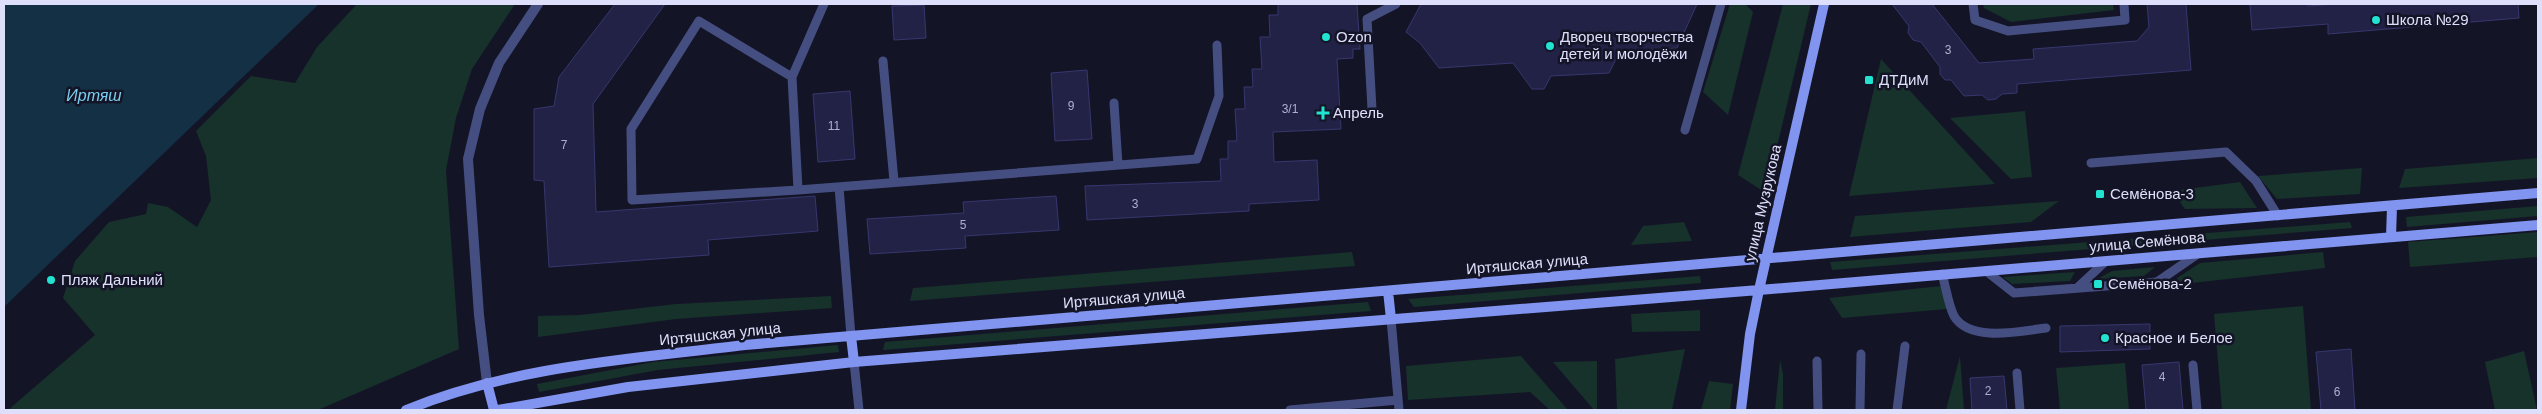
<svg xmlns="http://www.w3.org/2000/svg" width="2542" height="414" font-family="Helvetica,sans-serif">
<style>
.green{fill:#17312b}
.water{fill:#143045}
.building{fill:#222246;stroke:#37376f}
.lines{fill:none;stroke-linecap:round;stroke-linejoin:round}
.lane{stroke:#454e80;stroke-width:9}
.street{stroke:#454e80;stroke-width:10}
.secondary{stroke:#8194ef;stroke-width:10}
.poi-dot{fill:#22e2d1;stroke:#141427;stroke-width:2}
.labels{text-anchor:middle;stroke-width:5;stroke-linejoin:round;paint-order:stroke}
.number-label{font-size:12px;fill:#afb0ce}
.poi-label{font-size:15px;fill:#dee0fb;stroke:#141427;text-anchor:start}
.street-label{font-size:15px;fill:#dee0fb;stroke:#141427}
.water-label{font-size:16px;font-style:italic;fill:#79ceee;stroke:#141427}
</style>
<rect width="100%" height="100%" fill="#141427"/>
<path class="green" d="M357,4H515L472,69L456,118L446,170L459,349L318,410H8L95,335L63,298L75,261L109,222L146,214L148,203L168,207L197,227L211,200L206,156L196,131L251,76L295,83L317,47Z
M1730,4H1745L1753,12L1728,115L1703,92Z
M1783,4H1811L1766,193L1738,175Z
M1983,4H2113L2114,10L2011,22L1984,8Z
M1881,59L1995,184L1849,196Z
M2025,111L2032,177L2011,179L1950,118Z
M2538,158V178L2399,188L2405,169Z
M2362,168L2360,194L2277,199L2258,176Z
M2240,182L2257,208L2185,209L2172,191Z
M2059,201L2031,222L1850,237L1855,216Z
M2538,206V216L2407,227L2406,217Z
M1684,222L1692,241L1631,245L1643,226Z
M2350,222L2352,228L1832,270L1830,262Z
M2538,232V257L2410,267L2408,242Z
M1352,252L1355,266L910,301L913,288Z
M2323,252L2325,268L2165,286L2200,263Z
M2155,267L2144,276L2097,279L2112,271Z
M2075,272L2070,281L2012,284L2003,277Z
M1700,276L1701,283L1414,307L1408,299Z
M1941,286L1947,309L1842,318L1829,298Z
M831,296L832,308L676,319L538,337V316L580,315L676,304Z
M1368,302L1371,311L883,350L885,342Z
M2303,306L2311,410H2222L2214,314Z
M1700,310V331L1632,332L1631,314Z
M838,345L839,352L658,370L539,392L537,384L653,362Z
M1685,349L1672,410H1617L1615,359Z
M2524,351L2537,410H2495L2485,362Z
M1521,356L1568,410H1550L1530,392L1408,400L1406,366Z
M1960,356L1964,410H1946Z
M1780,360L1783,374V410H1775Z
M1597,361V410H1594L1553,362Z
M2125,363L2129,410H2060L2056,368Z
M1709,381L1733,384L1730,410H1701Z"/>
<path class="water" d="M4,4H319L4,307Z"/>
<path class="building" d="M615,4H665L593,104L596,212L815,196L818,231L708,240L709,255L549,267L544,181L534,180V109L554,106L559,77Z
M1278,4H1357L1360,49H1353V58L1337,59L1341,129L1273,132L1274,162L1317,160L1319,200L1249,204V211L1087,220L1085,186L1221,181L1220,159H1228V141H1237L1235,109H1245L1244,87H1253L1252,69H1262L1260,37H1270L1269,15H1278Z
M1421,4H1697L1677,48L1619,53L1609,73L1551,76L1544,89H1532L1513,63L1439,68L1420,43L1406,32Z
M1892,4H1932L1979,63L2034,59L2033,49L2137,41L2149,27L2147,4H2186L2191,70L2017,84V93L2002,94L1996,99L1988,100L1982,95L1964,96L1951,80H1945L1940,74V67L1921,42L1913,40L1908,33L1909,26Z
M2250,4H2308V6L2337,4H2518L2519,18L2328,34V24L2252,30Z
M924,5L926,38L894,40L892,6Z
M1087,70L1092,139L1055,141L1051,73Z
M850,91L855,159L818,162L813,94Z
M1056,196L1059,230L965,236L966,248L870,254L867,219L964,213L963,202Z
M2150,324V349L2060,352V326Z
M2351,349L2355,410H2321L2316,352Z
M2179,362L2183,410H2146L2142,365Z
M2004,376L2007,410H1972L1970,378Z"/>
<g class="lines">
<path class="lane" d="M1973,4L1975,20L2008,31L2125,20L2124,4
M883,61L894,181
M792,77L824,4
M1114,103L1118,165
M1372,109L1367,19L1396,4
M1685,130L1721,4
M2091,163L2226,152L2256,181L2278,216
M839,187L851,336
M798,190L792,77L699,21L631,129L632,200L798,190L1197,159L1219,96L1217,45
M1986,271L2014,293L2157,282L2199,253
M1942,274C1946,287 1948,304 1954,316C1970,343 2021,331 2046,328
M2077,288L2106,261
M1391,319L1399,410
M1817,361L1818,410
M854,362L859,410
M2193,365L2197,410
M2017,373L2020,410
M1290,410L1398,400
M1860,410L1861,354
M1897,410L1905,346"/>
<path class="street" d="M487,383L479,315L468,159L480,109L499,63L538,4"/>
<path class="secondary" d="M2391,237L2392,207
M1388,291L1391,319
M851,336L854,362
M487,383L494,410
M406,410C513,366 631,359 745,345L2538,193
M498,410L628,387L854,362L1759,290L2538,225
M1741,410L1750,334L1759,290L1824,4"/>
</g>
<g class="poi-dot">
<circle cx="2376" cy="20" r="5"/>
<circle cx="1326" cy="37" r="5"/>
<circle cx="1550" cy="46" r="5"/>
<rect x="1864" y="75" width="10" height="10" rx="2.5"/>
<path d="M1320.5 105.5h5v5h5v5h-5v5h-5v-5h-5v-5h5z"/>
<rect x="2095" y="189" width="10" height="10" rx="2.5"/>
<circle cx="51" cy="280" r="5"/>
<rect x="2093" y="279" width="10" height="10" rx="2.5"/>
<circle cx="2105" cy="338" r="5"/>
</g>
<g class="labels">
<g class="number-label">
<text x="1948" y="54">3</text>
<text x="1071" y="110">9</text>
<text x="1290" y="113">3/1</text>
<text x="834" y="130">11</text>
<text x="564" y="149">7</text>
<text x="1135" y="208">3</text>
<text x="963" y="229">5</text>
<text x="2162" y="381">4</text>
<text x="1988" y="395">2</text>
<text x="2337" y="396">6</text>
</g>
<g class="poi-label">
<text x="2386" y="25">Школа №29</text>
<text x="1336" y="42">Ozon</text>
<text x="1560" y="42">Дворец творчества<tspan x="1560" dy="17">детей и молодёжи</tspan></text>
<text x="1879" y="85">ДТДиМ</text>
<text x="1333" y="118">Апрель</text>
<text x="2110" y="199">Семёнова-3</text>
<text x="61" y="285">Пляж Дальний</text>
<text x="2108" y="289">Семёнова-2</text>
<text x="2115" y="343">Красное и Белое</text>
</g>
<g class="street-label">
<text transform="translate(1763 203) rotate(-77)" y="5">улица Музрукова</text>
<text transform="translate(2147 242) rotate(-5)" y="5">улица Семёнова</text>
<text transform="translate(1527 264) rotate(-5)" y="5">Иртяшская улица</text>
<text transform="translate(1124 298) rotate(-5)" y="5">Иртяшская улица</text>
<text transform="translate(720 334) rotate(-6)" y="5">Иртяшская улица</text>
</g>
<g class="water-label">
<text x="94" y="101">Иртяш</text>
</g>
</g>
<rect width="2542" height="414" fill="none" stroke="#dee0fb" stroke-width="10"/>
</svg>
